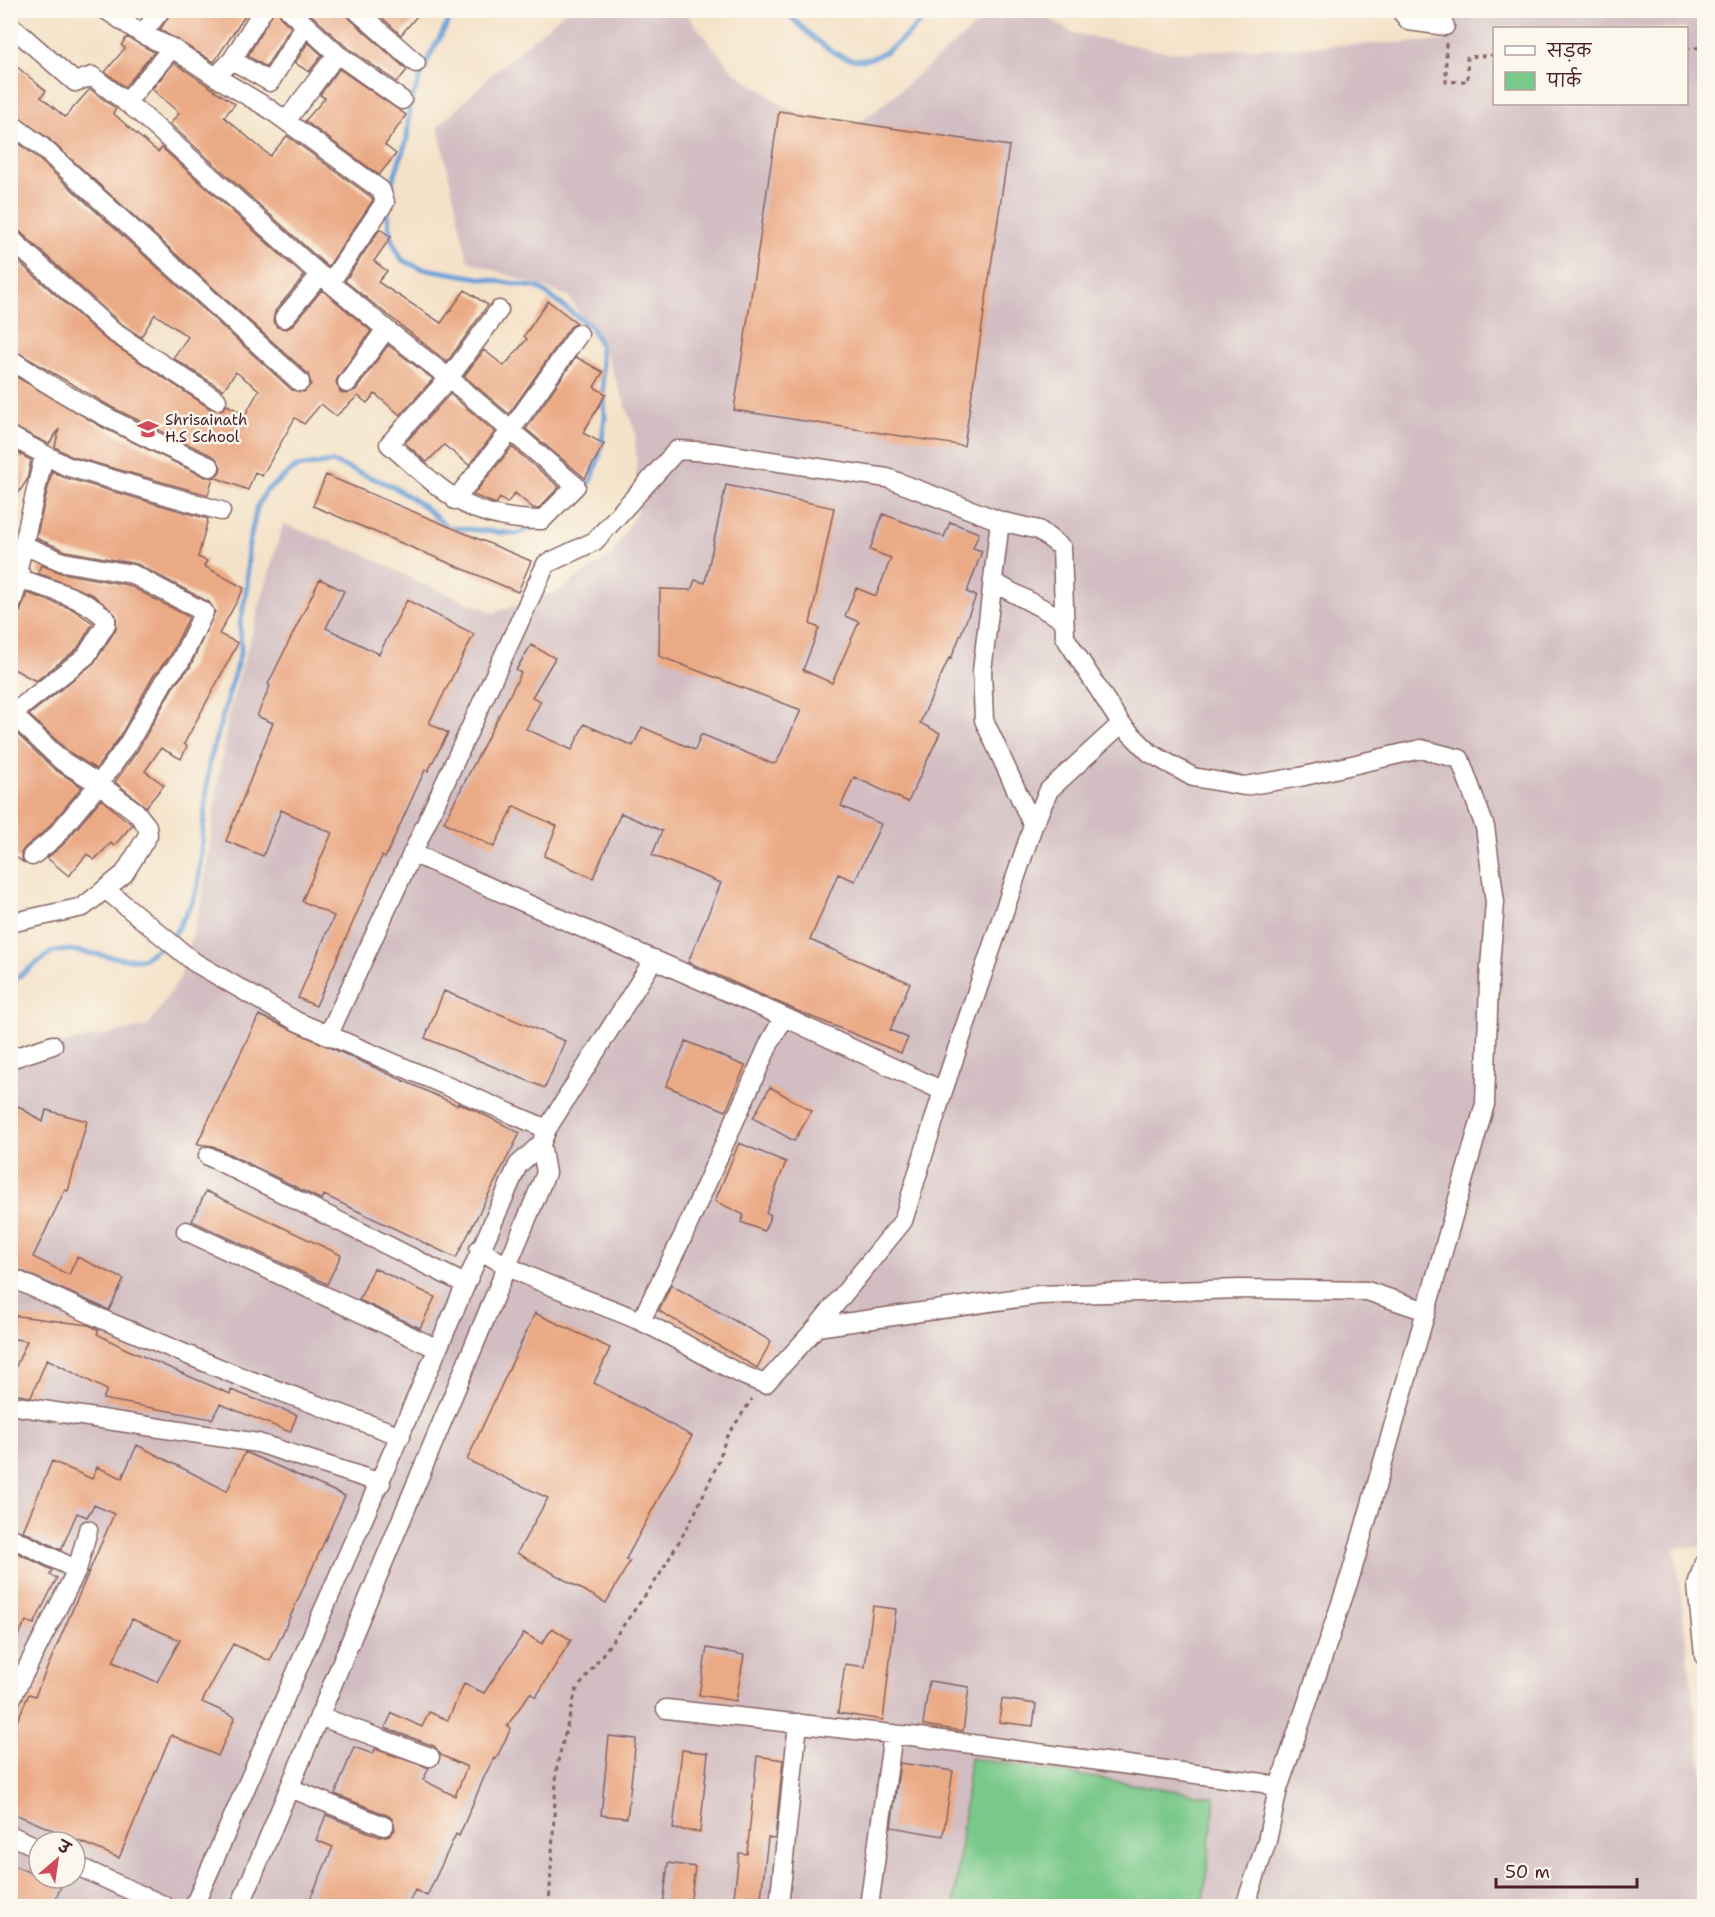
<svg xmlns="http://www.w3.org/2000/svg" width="1715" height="1917" font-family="'Shantell Sans','Playpen Sans Deva',sans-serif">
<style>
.industrial{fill:#d2bec2;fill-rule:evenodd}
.green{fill:#79c98a;stroke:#62745a;stroke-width:1.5}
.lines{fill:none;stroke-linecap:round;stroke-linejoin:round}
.stream{stroke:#6ca0d8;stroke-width:5}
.building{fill:#ebaa86;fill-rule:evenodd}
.minor-casing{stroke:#866362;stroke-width:21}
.path{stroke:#866362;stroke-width:3;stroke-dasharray:4.5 4.5;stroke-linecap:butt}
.minor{stroke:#fff;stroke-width:18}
.labels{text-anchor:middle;stroke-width:5;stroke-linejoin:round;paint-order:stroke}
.poi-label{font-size:15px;fill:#4a1f2b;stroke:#fbf7ec;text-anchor:start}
</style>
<rect width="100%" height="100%" fill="#fbf7ec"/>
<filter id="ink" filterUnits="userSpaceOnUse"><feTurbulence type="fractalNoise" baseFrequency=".0167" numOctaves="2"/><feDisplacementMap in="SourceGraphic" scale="12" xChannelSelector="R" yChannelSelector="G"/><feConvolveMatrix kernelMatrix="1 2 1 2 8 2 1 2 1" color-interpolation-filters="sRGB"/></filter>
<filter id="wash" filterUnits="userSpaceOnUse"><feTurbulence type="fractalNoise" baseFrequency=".008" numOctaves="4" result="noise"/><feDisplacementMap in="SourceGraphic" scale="24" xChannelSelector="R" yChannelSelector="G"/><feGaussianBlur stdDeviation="1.35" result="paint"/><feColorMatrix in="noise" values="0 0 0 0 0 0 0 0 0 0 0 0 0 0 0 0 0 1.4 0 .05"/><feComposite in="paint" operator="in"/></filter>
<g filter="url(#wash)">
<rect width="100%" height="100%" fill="#f4e2c8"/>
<path class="industrial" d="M566,11H684L733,71L789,109L850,129L878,109L993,11H1036L1073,33L1168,52L1444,41L1460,11H1704V1545L1675,1548L1704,1786V1906H11V1054L148,1026L180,978L201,905L228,716L283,524L364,554L416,581L494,613L557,592L612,555L638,509L635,431L606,354L568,296L468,261L438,127L488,78ZM1494,28H1686V104H1494ZM39,1842H75V1878H39Z"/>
<path class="green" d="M970,1758L1215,1797L1203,1906H954Z"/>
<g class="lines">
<path class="stream" d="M784,10C848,74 868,79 932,10
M388,194L407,139L410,103L430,55L455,10
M387,208L391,238L402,260L420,268L539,288L591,327L600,344L602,365L605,417L600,455L591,481L566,510L559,514
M172,938L193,901L198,885L209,764L241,650L240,625L247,587L248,549L257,507L266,491L296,467L333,462L392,486L422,505L447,527L516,534L538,526
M10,983L52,952L70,950L125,959H143L164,944"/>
</g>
<g id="blocks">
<path class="building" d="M172,10H249L214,62L160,30Z
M274,10H278L281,18L291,27L266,67L248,56Z
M306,10H345L349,18L407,70L397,82L344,45Z
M374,10H422L401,35Z
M127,37L154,52L125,87L105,72L125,48L121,45Z
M308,42L322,55L309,72L295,63Z
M10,61L46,91L41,97L65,117L90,89L116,109L113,113L134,132L158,152L162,148L304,276L275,311L273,321L277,327L287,329L292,326L322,290L371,331L338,377L336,382L340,392L346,394L356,390L388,345L433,379L400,415L375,394L367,403L358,396L336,416L321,404L304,424L295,418L262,476L255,472L248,490L214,477L220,472L221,467L215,457L113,408L10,348V254L105,339L211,409L222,410L227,405L245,415L259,390L236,372L223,390L173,358L188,337L155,314L141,337L119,322L18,230L10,227V145L14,140L34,155L292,390L304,392L311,384L308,374L48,138L10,112Z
M174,63L235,104L224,117L270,156L287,136L371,197L373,200L328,267L170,124L179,113L152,89Z
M339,69L406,115L385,145L396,154L379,175L305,121L325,98L320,95Z
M779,111L1009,146L964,446L734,410Z
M380,229L391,237L374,261L387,271L378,282L441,323L465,290L488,305L447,362L345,281Z
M548,301L577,323L570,327L509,414L464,376L484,350L504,366L527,339L524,336Z
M576,357L603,372L594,387L606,394L583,433L604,444L585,478L526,429Z
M10,373L102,427L205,477H213L208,495L70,456L55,447L59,429L49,444L10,425Z
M450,394L495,432L469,465L444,445L427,462L405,443Z
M512,447L559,487L538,509L533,508L515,493L507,503L500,498L496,504L473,495Z
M10,449L31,460L27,480L10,506Z
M52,471L63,477L208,519L198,557L207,561L204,566L244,588L219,634L238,643L184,744L187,746L181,759L161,748L145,771L164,785L146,807L115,782L138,750L173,687L190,667L215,611L209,602L137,564L66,551L36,538Z
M326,475L531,561L518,592L313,506Z
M726,485L834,508L810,624L819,628L803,670L832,683L859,622L845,616L856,588L876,596L891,558L870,550L883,514L944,537L950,522L979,533L973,548L982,551L967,592L976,596L951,659L949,658L920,723L940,733L908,802L854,777L841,806L881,824L855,881L838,874L810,940L910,983L890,1030L908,1038L901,1053L800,1012L688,962L721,883L652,855L662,831L621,813L593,878L544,856L557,826L514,806L494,847L444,822L521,673L516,670L531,645L555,658L532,697L541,701L526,729L572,750L584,724L633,746L642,727L695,750L701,734L773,764L777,762L801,710L659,656L660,589L691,590L695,580L705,583Z
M41,565L61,573L128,585L189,617L170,656L154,675L119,738L96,769L69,752L29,715L95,662L116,629V615L93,595L38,573Z
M320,579L344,591L326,628L379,654L407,600L474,634L429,723L448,733L428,771L425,770L385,858L382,856L316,1006L298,998L334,916L302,901L332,833L281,810L263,856L226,841L273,723L257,716L270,686L268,684Z
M27,593L72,609L93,623L78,648L36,681L10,667V619L20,612Z
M16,733L54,769L82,787L46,830L24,848L21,853L23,862L10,853V740Z
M101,799L132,825L114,846L111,843L94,860L87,854L69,876L47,858L63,845Z
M444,991L565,1041L545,1088L425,1038Z
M259,1015L457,1105L458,1103L474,1110L520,1133L456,1258L324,1195L322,1200L213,1146L197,1144Z
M686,1041L745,1066L726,1111L666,1086Z
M770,1087L812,1111L794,1141L753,1118Z
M10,1101L43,1122L46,1110L87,1121L68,1191L65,1190L33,1257L69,1275L77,1257L124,1279L109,1310L10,1266Z
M739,1143L786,1162L766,1213L771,1215L764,1231L741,1222L744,1215L715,1201Z
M206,1191L341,1255L327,1284L192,1221Z
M374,1268L435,1297L420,1328L359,1300Z
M671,1285L771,1341L757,1368L659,1311Z
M535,1313L610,1348L594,1383L692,1436L626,1559L630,1561L606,1603L517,1553L548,1498L467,1460Z
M10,1315L89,1325L99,1330L97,1334L126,1349L230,1394L231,1390L297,1415L290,1432L220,1404L212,1419L103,1399L107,1390L47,1359L31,1397L23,1396L10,1390V1380L27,1341L10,1338Z
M137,1445L227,1491L245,1452L345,1496L270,1661L233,1644L202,1702L235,1717L218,1756L171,1735L119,1858L10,1812V1737L29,1694L35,1696L114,1514L94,1505L87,1517L77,1513L61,1550L23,1531L45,1478L52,1461L92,1479L97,1467L122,1478ZM132,1619L180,1640L157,1682L113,1662Z
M14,1551L52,1570L50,1575L57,1578L34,1624L26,1621L10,1652V1559Z
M873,1606L896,1609L883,1720L838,1713L845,1664L865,1667Z
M552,1628L571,1640L536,1697L530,1693L507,1726L511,1728L496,1759L494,1758L485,1775L459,1836L456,1834L427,1896L415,1890L407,1906H307L333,1847L316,1840L326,1815L380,1837L390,1835L395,1830L393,1820L389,1816L335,1794L354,1747L373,1754L375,1749L429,1768L423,1780L455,1796L467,1767L441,1755L434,1746L385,1728L392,1713L422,1727L429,1712L448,1720L464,1684L484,1693L524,1633L542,1644Z
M707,1648L744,1655L736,1701L699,1695Z
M929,1681L969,1687L963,1731L923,1725Z
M1002,1699L1036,1704L1033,1726L999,1722Z
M609,1736L636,1739L627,1818L601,1815Z
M682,1750L708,1753L700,1832L673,1829Z
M757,1756L783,1760L775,1839L768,1838L760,1906H733L739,1853L747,1854Z
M900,1763L953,1771L943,1836L891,1827Z
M668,1863L695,1867L690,1906H663Z
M10,1864L61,1886L53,1906H10Z"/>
</g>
</g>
<g filter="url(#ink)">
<use href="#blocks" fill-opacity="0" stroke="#866362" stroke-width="1.5"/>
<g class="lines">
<defs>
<path id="minor" d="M106,10L142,34L172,48L126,103
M289,10L337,54L402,100
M356,10L416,63
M1400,10L1409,21L1445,26
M10,25L75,82L92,76L140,113L320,275L284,318
M142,34L161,10
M172,48L216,77L232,60L263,10
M232,60L270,82L304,27
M216,77L268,108L381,190L385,202L330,283
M286,121L337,54
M10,123L41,146L300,382
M10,238L112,331L217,400
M322,276L386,329L347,383
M386,329L449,378L576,486L542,520C465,520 444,491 389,444L449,378L499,310
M10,359C73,403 140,435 210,467
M10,436L66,466L221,511
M455,500L511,430L579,334
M1000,521L982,671L984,720L1033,826
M10,569L17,573L44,455
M993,582L1064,620
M10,608L21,575L17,573
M10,712L62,761L99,784L128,744L164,681L180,662L204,612L132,574L63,562L23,545
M12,714L86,656L106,624V619C85,597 48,589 20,579
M1121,724L1150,753L1193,777L1244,786L1300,777L1421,749L1460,759L1485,827L1495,902L1489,980L1485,1104L1352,1571L1278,1789L1267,1841L1245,1906
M412,853L784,1017L943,1091
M105,889L194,962L298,1022L547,1129
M10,923L83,907L124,874L148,835L147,826L136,812L99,784L54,838L32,856
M328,1036L546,564L595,541L677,450L711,452L887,478L1000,521L1039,530L1062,548L1065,637L1121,724L1049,790L1033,826L943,1091L903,1221L817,1327L765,1384C720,1368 682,1339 638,1320C585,1297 528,1282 479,1249
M10,1059L53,1045
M208,1156L465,1284
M186,1231L438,1349
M10,1277L104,1320L236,1375L401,1436
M641,1321L683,1236L770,1042L784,1017
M817,1327L1039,1295L1240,1289L1367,1291L1426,1311
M10,1405L258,1443L381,1483
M10,1537L77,1570
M1704,1562L1697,1585L1704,1656
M10,1701L77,1570L88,1530
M666,1709L919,1737L1263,1783L1278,1789
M319,1716L430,1757
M290,1788L384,1826
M10,1835L39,1848
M75,1865L165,1906
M194,1906L518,1165L541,1144L547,1129L654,959
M240,1906L546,1173L541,1144
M779,1906L798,1723
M869,1906L893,1734"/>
</defs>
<use href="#minor" class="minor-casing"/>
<path class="path" d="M1446,43V82L1468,81L1467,57L1494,55
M1686,49L1704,47
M549,1906L557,1765L576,1691L659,1576L692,1519L717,1465L726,1438L752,1399"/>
<use href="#minor" class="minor"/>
</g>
</g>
<defs>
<symbol id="school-bare" viewBox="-9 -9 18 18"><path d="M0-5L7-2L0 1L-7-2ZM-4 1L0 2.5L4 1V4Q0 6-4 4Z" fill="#d1495b" stroke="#fbf7ec" stroke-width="2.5" paint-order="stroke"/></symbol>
</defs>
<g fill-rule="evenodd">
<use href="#school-bare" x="133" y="414" width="30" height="30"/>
</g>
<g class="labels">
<g class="poi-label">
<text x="165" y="425">Shrisainath<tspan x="165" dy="17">H.S School</tspan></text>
</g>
</g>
<rect width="1715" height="1917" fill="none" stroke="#fbf7ec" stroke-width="36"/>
<rect x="1493" y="27" width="195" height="78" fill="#fbf7ec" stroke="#b4a19f" stroke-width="1.5"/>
<rect x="1505" y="46" width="30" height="9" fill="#ffffff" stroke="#b4a19f" stroke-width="1.5"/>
<text x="1547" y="57" font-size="18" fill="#4a1f2b">सड़क</text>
<rect x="1505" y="72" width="30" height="18" fill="#79c98a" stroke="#b4a19f" stroke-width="1.5"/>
<text x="1547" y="87" font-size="18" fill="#4a1f2b">पार्क</text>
<g transform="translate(57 1860) rotate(29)"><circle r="28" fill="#fbf7ec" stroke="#b4a19f" stroke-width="1.5"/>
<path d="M0-4.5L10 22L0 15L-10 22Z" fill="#d1495b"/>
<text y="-9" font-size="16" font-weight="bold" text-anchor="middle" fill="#4a1f2b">उ</text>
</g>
<path d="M1496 1878v9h141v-9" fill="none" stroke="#4a1f2b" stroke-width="3"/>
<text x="1505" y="1878" font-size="18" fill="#4a1f2b" stroke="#fbf7ec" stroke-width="4.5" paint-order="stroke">50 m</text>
</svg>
